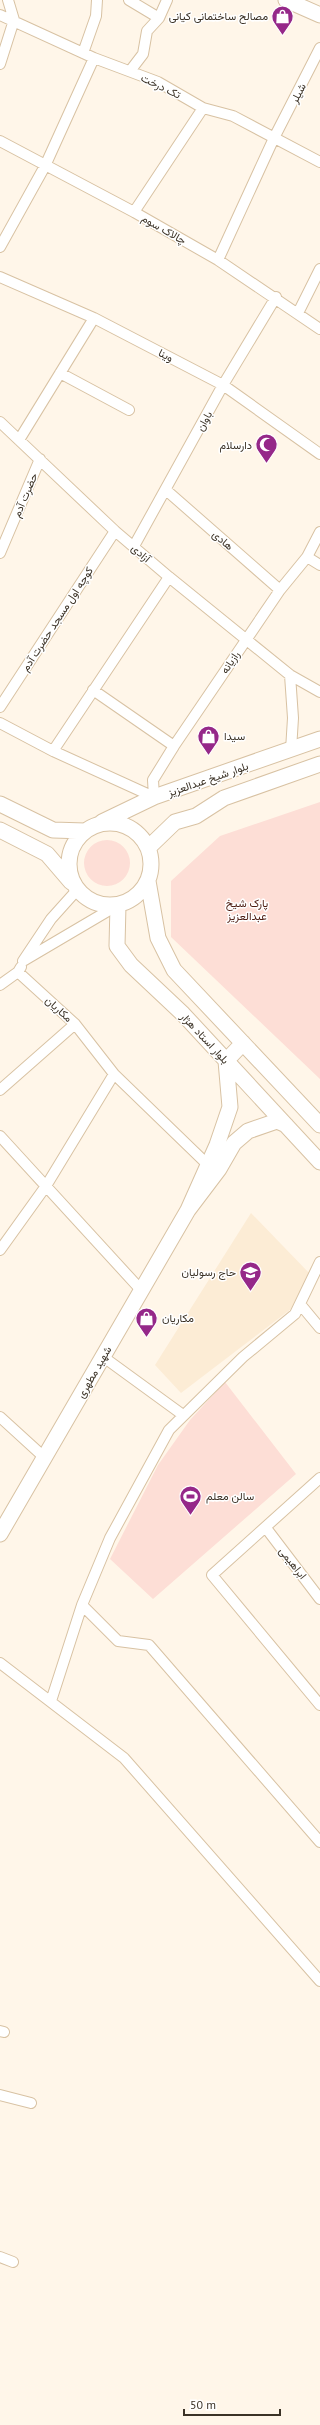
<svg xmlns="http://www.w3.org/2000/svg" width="320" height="2425" font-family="'PT Sans',Vazirmatn,sans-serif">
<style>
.built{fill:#fcecd5}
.green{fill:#fdded6}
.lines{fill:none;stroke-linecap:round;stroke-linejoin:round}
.street-casing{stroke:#d8c2a3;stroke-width:12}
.secondary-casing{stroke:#d8c2a3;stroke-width:17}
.street{stroke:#fff;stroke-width:10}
.secondary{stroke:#fff;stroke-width:15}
.labels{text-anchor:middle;stroke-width:3;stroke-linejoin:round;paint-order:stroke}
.poi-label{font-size:11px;fill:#3b3226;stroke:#fff;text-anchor:end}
.street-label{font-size:11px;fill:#3b3226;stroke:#fff}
.park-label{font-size:11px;fill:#4b1b10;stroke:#fff}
</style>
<rect width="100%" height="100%" fill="#fff6e9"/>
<path class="built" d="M251,1213L311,1275L291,1309L181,1393L155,1365Z"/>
<path class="green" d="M320,802V1079L171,937V881L220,836Z
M84 863a23 23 0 1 1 46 0a23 23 0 1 1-46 0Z
M225,1382L296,1474L153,1599L110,1559L158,1465L190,1420Z"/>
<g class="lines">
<defs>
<path id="street" d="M129,0L159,18
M0,15L94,58L158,82L203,108L233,116L320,162
M83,53L96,16L97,0
M0,64L14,20L8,0
M130,71L143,54L147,31L159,18L167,0
M0,141L134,212L218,260L320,329
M134,212L203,108
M0,247L45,166L94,58
M218,260L274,138L320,48
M0,277L94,318L223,385L320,454
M298,313L320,269
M60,373L129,410
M0,422L115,531L169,577L290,675L320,692
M19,440L94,318
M166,490L280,590
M134,546L223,385L276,297
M0,553L40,459
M307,557L320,565
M290,675L293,718L291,750
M93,690L174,746
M0,707L115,531
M0,723L53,751L154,797L153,780L174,746L280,590L307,557L320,532
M53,751L169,577
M77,890L51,919L23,961L118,905
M0,985L18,972L21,967
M114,1074L208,1165
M0,1090L75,1024
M0,1136L141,1290
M0,1250L46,1186L114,1074L75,1024L18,972
M300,1304L320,1328
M102,1356L183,1415
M0,1417L45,1458
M320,1478L212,1575L320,1705
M266,1528L320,1599
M82,1605L118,1641L149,1645L320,1842
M0,1663L124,1758L320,1981
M51,1701L82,1605L110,1538L169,1430L243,1357L295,1314L320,1262
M0,2031L4,2032
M0,2095L31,2103
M0,2257L13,2262"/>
<path id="secondary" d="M286,0L320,15
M0,804L53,830L85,831
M102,822L154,797L320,739
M69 864a41 41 0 1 1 82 0a41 41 0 1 1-82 0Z
M0,830L47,854L71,882
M148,848L175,822L196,816L224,798L320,764
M148,881L158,938L174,970L320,1125
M118,905L117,946L131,965L183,1014L320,1162
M243,1043L226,1061L230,1107L217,1145L188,1210L219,1169L234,1143L248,1131L277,1121L286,1125
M0,1534L188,1210"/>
</defs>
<use href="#street" class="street-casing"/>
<use href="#secondary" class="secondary-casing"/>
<use href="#street" class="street"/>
<use href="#secondary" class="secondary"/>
</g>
<defs>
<symbol id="shop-pin" viewBox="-11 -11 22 30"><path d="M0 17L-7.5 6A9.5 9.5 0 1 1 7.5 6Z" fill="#952889" stroke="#fff"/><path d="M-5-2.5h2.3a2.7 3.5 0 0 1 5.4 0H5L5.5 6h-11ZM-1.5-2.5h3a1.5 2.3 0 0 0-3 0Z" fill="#fff"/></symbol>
<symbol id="mosque-pin" viewBox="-11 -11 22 30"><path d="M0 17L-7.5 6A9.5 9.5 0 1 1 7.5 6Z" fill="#952889" stroke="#fff"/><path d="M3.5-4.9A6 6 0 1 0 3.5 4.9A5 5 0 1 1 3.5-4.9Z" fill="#fff"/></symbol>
<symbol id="school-pin" viewBox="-11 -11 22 30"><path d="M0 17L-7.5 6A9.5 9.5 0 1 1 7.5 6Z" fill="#952889" stroke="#fff"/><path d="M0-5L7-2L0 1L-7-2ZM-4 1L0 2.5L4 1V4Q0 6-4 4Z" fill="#fff"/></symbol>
<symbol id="stadium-pin" viewBox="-11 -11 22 30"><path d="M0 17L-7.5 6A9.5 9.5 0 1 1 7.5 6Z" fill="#952889" stroke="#fff"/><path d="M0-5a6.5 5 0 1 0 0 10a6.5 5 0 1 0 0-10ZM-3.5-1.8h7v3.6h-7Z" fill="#fff"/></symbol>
</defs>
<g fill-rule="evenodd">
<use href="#shop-pin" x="270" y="4" width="25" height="34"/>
<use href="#mosque-pin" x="254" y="432" width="25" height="34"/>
<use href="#shop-pin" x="196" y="724" width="25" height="34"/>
<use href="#school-pin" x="238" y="1260" width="25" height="34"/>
<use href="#shop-pin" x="134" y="1306" width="25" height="34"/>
<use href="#stadium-pin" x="178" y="1484" width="25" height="34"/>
</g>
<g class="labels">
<g class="poi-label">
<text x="268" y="20">مصالح ساختمانی کیانی</text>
<text x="252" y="449">دارسلام</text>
<text x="224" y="740" text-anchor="start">سیدا</text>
<text x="236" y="1276">حاج رسولیان</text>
<text x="162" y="1322" text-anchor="start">مکاریان</text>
<text x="206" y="1500" text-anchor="start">سالن معلم</text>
</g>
<g class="street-label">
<text transform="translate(161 86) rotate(26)" y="4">تک درخت</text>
<text transform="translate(298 93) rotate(-62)" y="4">شیلر</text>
<text transform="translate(164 229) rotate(30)" y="4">چالاک سوم</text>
<text transform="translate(166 355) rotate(27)" y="4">وینا</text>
<text transform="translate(204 421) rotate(-61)" y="4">باوان</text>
<text transform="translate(25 495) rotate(-67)" y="4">حضرت آدم</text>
<text transform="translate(223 540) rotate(41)" y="4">هادی</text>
<text transform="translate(141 553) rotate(41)" y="4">آزادی</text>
<text transform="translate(57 619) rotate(-57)" y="4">کوچه اول مسجد حضرت آدم</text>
<text transform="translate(230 662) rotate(-56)" y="4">رازیانه</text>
<text transform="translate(208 779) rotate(-19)" y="4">بلوار شیخ عبدالعزیز</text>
<text transform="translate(59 1009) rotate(42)" y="4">مکاریان</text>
<text transform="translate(205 1038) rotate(47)" y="4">بلوار استاد هژار</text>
<text transform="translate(94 1372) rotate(-60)" y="4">شهید مطهری</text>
<text transform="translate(293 1563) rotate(52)" y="4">ابراهیمی</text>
</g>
<g class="park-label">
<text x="247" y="907">پارک شیخ<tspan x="247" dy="13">عبدالعزیز</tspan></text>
</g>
</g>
<path d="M184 2409v6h96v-6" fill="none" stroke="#3b3226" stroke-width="2"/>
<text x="190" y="2409" font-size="12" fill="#3b3226" stroke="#ffffff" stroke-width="3" paint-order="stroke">50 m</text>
</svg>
